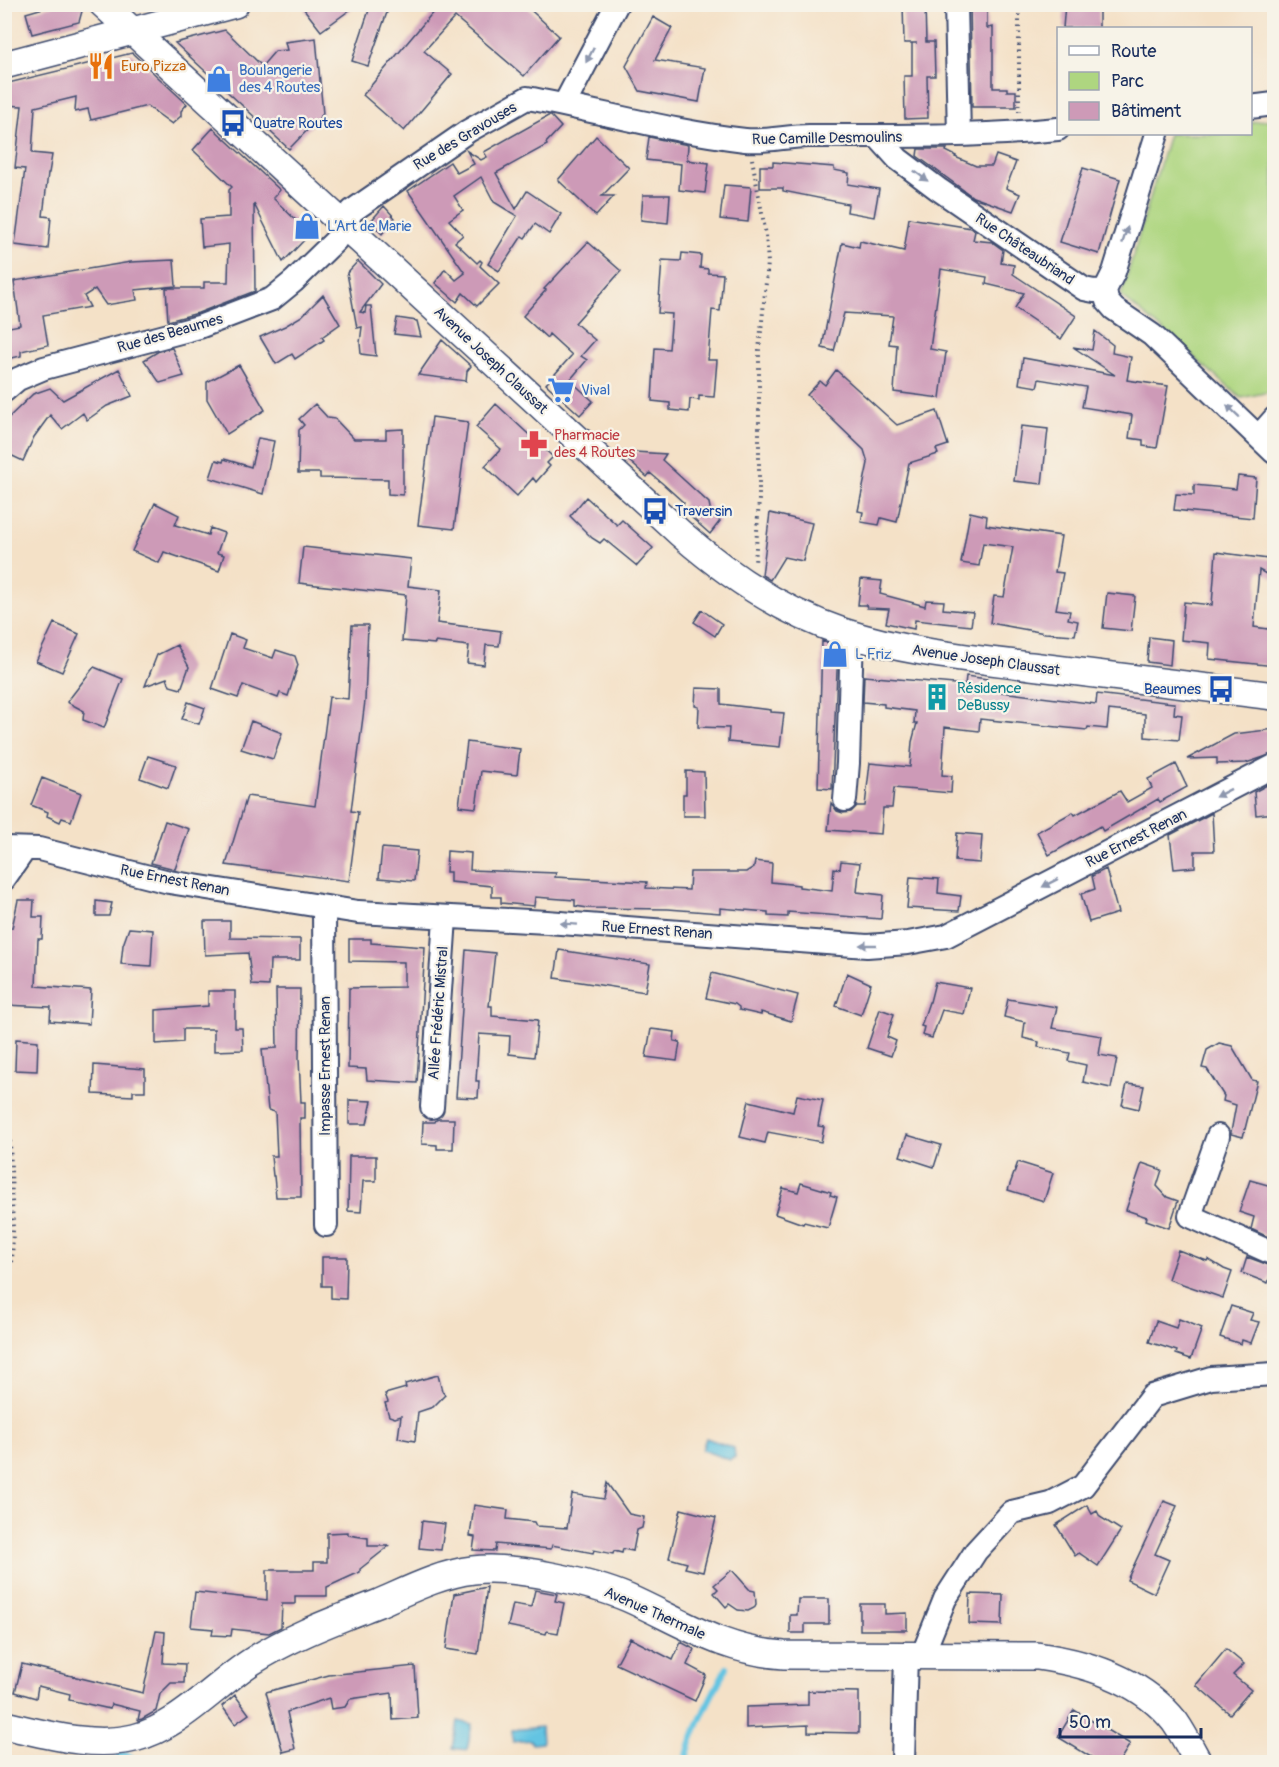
<svg xmlns="http://www.w3.org/2000/svg" width="1279" height="1767" font-family="Pangolin,sans-serif">
<style>
.green{fill:#aed680;stroke:#64826f;stroke-width:1.5}
.water{fill:#63c4e2;stroke:#3f7aa0;stroke-width:1.5}
.lines{fill:none;stroke-linecap:round;stroke-linejoin:round}
.stream{stroke:#63c4e2;stroke-width:6}
.canal{stroke:#63c4e2;stroke-width:20}
.building{fill:#cd9ab7}
.minor-casing{stroke:#3c4a6e;stroke-width:26}
.major-casing{stroke:#3c4a6e;stroke-width:30}
.path{stroke:#3c4a6e;stroke-width:4;stroke-dasharray:1.5 4.5;stroke-linecap:butt}
.minor{stroke:#fff;stroke-width:22}
.major{stroke:#fff;stroke-width:27}
.oneway{fill:#8d97ae}
.labels{text-anchor:middle;stroke-width:4.5;stroke-linejoin:round;paint-order:stroke}
.food-label{font-size:15px;fill:#c56008;stroke:#f7f3e8;text-anchor:start}
.shop-label{font-size:15px;fill:#366cbe;stroke:#f7f3e8;text-anchor:start}
.transit-label{font-size:15px;fill:#164399;stroke:#f7f3e8;text-anchor:start}
.street-label{font-size:15px;fill:#1b2f5e;stroke:#f7f3e8}
.health-label{font-size:15px;fill:#be3a42;stroke:#f7f3e8;text-anchor:start}
.culture-label{font-size:15px;fill:#0d838f;stroke:#f7f3e8;text-anchor:start}
</style>
<rect width="100%" height="100%" fill="#f7f3e8"/>
<filter id="ink" filterUnits="userSpaceOnUse"><feTurbulence type="fractalNoise" baseFrequency=".0167" numOctaves="2"/><feDisplacementMap in="SourceGraphic" scale="12" xChannelSelector="R" yChannelSelector="G"/><feConvolveMatrix kernelMatrix="1 2 1 2 8 2 1 2 1" color-interpolation-filters="sRGB"/></filter>
<filter id="wash" filterUnits="userSpaceOnUse"><feTurbulence type="fractalNoise" baseFrequency=".008" numOctaves="4" result="noise"/><feDisplacementMap in="SourceGraphic" scale="24" xChannelSelector="R" yChannelSelector="G"/><feGaussianBlur stdDeviation="1.35" result="paint"/><feColorMatrix in="noise" values="0 0 0 0 0 0 0 0 0 0 0 0 0 0 0 0 0 1.4 0 .05"/><feComposite in="paint" operator="in"/></filter>
<g filter="url(#wash)">
<rect width="100%" height="100%" fill="#f4e1c7"/>
<path class="green" d="M1274,119V391L1241,398L1158,326L1121,296L1169,134H1250L1251,122Z"/>
<path class="water" d="M706,1438L734,1448L735,1457L730,1460L702,1450Z
M458,1721L472,1724L467,1750L453,1748Z
M541,1727L542,1743L532,1744L531,1740L513,1742L512,1730Z"/>
<g class="lines">
<path class="stream" d="M685,1762C694,1728 710,1698 727,1667"/>
<path class="canal" d="M124,1761L126,1762"/>
</g>
<g id="blocks">
<path class="building" d="M57,4H84L79,22L32,34L26,13Z
M318,4H358L321,31L304,9Z
M371,4H390L368,66L352,61Z
M440,4H524L559,36L524,76L455,17L424,51L452,74L404,131L363,95Z
M903,4H925L926,42H934L935,76H927L928,118L905,119L904,76H912V43H917H904Z
M970,4H987V28L993,27V88H1007V91H1016V107H972Z
M1065,4H1099V28H1063Z
M653,17L672,28L655,60L705,68L699,102L640,91L626,66Z
M225,30L262,66L275,51L287,50L285,42L316,38L323,114L289,149L175,43Z
M132,53L187,104L181,111V116L172,124L147,106L91,120L88,109L75,112L76,97L35,107L32,153L52,155L49,173H48L43,216L51,217L48,249L15,245L25,169L15,168L22,106L4,105V84Z
M548,116H551L561,127L546,143L547,145L496,173L516,209L527,191L561,214L549,234L535,224L525,238L522,236L499,271L488,264L517,216L494,202L481,177L454,196L463,210L449,220L463,235L455,242L477,263L480,260L482,262L480,266L499,284L477,306L463,293L457,302L435,283L445,269L456,280L465,273L408,191L450,162L457,173L474,164L467,151L481,160L487,157L484,152Z
M213,128L280,190L273,198L310,234L283,262L254,204L255,291L198,313L168,321L166,288H204V282H228L229,244L202,247L200,219L229,217V190L232,187L193,150Z
M596,136L629,168L602,196H614L596,216L558,180Z
M649,137L688,145L687,160L709,163L705,193L679,190L681,164L646,160Z
M918,149H947L946,151L956,156L955,157L976,166H992L996,155L1016,162L1006,188L1020,194L1013,211L973,197L917,156Z
M773,162L834,167V170L849,173L848,184L879,189L874,217L847,212L848,204L783,191V188H760V166H773Z
M1083,168L1120,179L1099,254L1060,242Z
M724,185L751,187L748,222L720,219Z
M643,195H670L668,223L641,220Z
M384,206L395,218L382,234L370,222Z
M909,218L971,228L975,231L973,240L992,242L1003,250L1001,263L1014,265L1013,274L1076,316L1061,339L1015,308L1024,293L986,284L987,277L941,269L930,349L946,352L940,398L894,392L897,345L889,344L893,316L844,313L834,351L822,348L842,243L859,247L860,241L904,251Z
M588,242L621,271L575,323L595,340L581,356L587,360L570,380L593,401L580,415L546,384L572,355L549,334L547,338L523,316L546,290L544,289Z
M682,253L701,255L700,268L708,269V273L723,274L720,311L712,310L708,360H717L714,397L699,396V400L690,399L689,412L670,410V403L652,401L655,348L669,349L672,314L658,313L662,260L681,261Z
M174,260L176,286L135,290L137,300L106,305L95,289L84,296L90,307L43,315L48,345L21,351V356L7,359L4,328L20,325L14,281L131,262Z
M358,261L381,284L360,312L365,313L366,306H371L376,356L361,354L360,343L362,327L357,328L347,273Z
M323,295L340,324L322,337L324,340L295,359L292,354L276,364L260,337L285,326L302,316Z
M397,318L417,321L421,337L394,334Z
M1095,331L1113,345L1112,353L1131,357L1127,380L1168,386L1157,448L1143,446V440L1129,438L1132,415L1082,407L1086,387L1039,379L1037,387L1019,384L1023,358L1115,375L1073,347L1092,350Z
M442,340L471,366L467,371L466,381L418,375Z
M172,348L184,376L160,383L144,360L159,351Z
M239,365L265,410L227,434L207,399V382Z
M119,369L132,396L107,406L87,420L83,413L62,429L50,415L34,437L23,461L4,452V422L33,394L50,388L63,400Z
M836,370L897,425L937,411L948,445L936,449L938,454L909,463L897,522L881,518L879,525L861,522L863,512L858,511L868,463L864,450L807,395L820,381L825,385Z
M315,404L328,418L335,419L354,439H386V430L403,429V495L388,494V479L320,478V473H298L299,430L304,425L299,419Z
M496,404L553,457L547,463L550,466L536,482L533,478L517,496L485,466L501,449L476,427Z
M432,417L468,422L454,529L418,525Z
M1021,426L1048,429L1042,484L1014,481Z
M258,438L274,441L263,494L210,478L216,460L223,462L224,459L251,467Z
M618,451L666,454L662,460L709,503L711,513L720,521L710,534L681,508L684,503L662,483L650,473L647,477Z
M1238,476L1256,478L1253,518L1174,510L1176,494L1194,495V485L1236,489Z
M586,497L617,525L622,520L653,548L637,566L604,539L600,543L592,538L570,516Z
M155,503L179,515L175,525L208,535L210,528L224,533L217,553L224,555L219,571L164,552L159,563L132,551Z
M970,512L987,516L986,525L1061,536L1055,572L1063,573L1056,609L1070,611L1068,619L1078,621L1075,635L1045,633L990,623L994,596L1004,597L1013,547L983,543L979,566L961,563Z
M770,513L812,523L803,561L784,557L770,580L762,575Z
M303,547L411,559L408,586L441,590L437,623L501,631L499,646L486,645L484,665L467,663L469,646L435,642V644L402,641L406,595L299,583Z
M1216,552L1275,560V579L1259,570L1254,627L1275,630V666L1209,659L1210,643L1181,640L1184,602L1212,605Z
M861,579L882,581L880,594L925,606L926,600L944,601L943,609L973,612L971,626L915,620L914,629L886,623L889,609L867,608L866,605H858Z
M1107,593L1135,596L1131,631L1103,628Z
M702,610L722,624L715,636L694,622Z
M54,623L79,634L62,672L36,661Z
M352,625H368L365,701L351,811L358,812L349,881L226,865L247,796L315,806L329,697L348,699Z
M230,634L246,640L243,648L273,658L276,650L295,656L298,665L288,696L280,693L278,698L243,685L238,698L212,689Z
M1149,637L1172,640L1170,665L1147,662Z
M822,641L838,647L832,789L818,788Z
M177,645L189,667L181,689L170,686L167,678L145,686L157,655Z
M94,667L123,679L104,728L83,720L84,711L67,702Z
M864,676L965,685L966,676L987,679L986,690L1096,704L1097,694L1173,703H1175L1174,714L1182,715L1179,740L1145,737V714L1109,710L1107,729L1088,727L1087,730L980,719L979,731L945,727L942,775L952,776L951,793L894,788L892,808H883L881,834L828,830L831,803L837,811L843,813L851,812L857,806H865L870,763L910,767L912,742L917,723H914L915,711L884,707V704L863,702Z
M696,688L721,689V704L771,710V712L784,713L780,747L728,742L729,728L698,727L699,707L695,706Z
M188,702L205,708L199,724L182,719Z
M251,721L282,733L273,759L241,749Z
M1275,729V753L1261,758L1246,763L1217,764V758L1187,759L1234,734Z
M467,742L520,749L517,775L481,771L476,808L459,806Z
M148,756L176,765L168,788L140,778Z
M1176,764L1187,787L1160,802L1158,799L1103,831L1100,826L1049,855L1037,832L1073,812L1075,815L1120,791L1127,802L1152,788L1148,779Z
M686,771L704,772L705,816H683V794H686Z
M42,778L81,793L71,821L62,818L60,822L47,816L48,812L31,805Z
M1275,784V813L1256,815L1254,792L1267,785Z
M1212,813L1214,851H1195V867L1174,869L1170,835Z
M165,821L189,829L175,869L151,863Z
M957,833L982,835L980,863L955,861Z
M382,848L417,851L414,881L379,878Z
M447,851L471,853L470,870L556,873L555,877L647,882L646,888L689,890L690,872H746L754,867L755,861L772,863L771,882L799,885V887L832,891L834,868L840,869L841,861L860,863L857,892L883,895L881,919L788,912V917L768,916V912L720,908V913L668,909L588,908L575,906V900L535,897L534,906L501,903V897H492V886L450,882V872H446Z
M1106,869L1118,913L1089,922L1081,894L1095,889L1092,876Z
M910,877L939,879L938,893L961,896L959,911L907,908Z
M18,900H34L33,917H43L42,939H38L36,986L91,990L89,1024L50,1021L51,1007L4,1005V928H12Z
M96,901L112,903L109,916H96Z
M204,921H230V938L300,939V960H270L269,986L252,985L248,953L205,955Z
M129,928L153,930L151,966L121,964L123,945Z
M349,939H371V943L425,947L417,1083L367,1080L366,1069L348,1068L349,988L404,987V962L349,961Z
M466,950L495,953L489,1006H492V1016L538,1020L534,1057L509,1054L510,1036L479,1034L476,1081H479L478,1098L456,1097Z
M559,950L650,964L645,992L555,978Z
M712,973L798,995L791,1021L761,1012V1015L739,1010V1007L735,1004L706,998Z
M847,973L871,984L861,1015L836,1006Z
M935,982L970,988L964,1014L942,1010L932,1038L922,1035L924,1027L921,1026L929,1002H930Z
M276,989H300L299,1059L301,1102H305V1118H300L301,1197H276L274,1176H273L271,1156H277L275,1112L268,1110L262,1049L277,1048Z
M208,991H235V1028H242L243,1050L214,1051V1029H183V1042L156,1044V1010L208,1006Z
M1008,999L1057,1007L1052,1028L1102,1036L1099,1055L1117,1058L1111,1088L1083,1082L1086,1065L1068,1061L1070,1053L1038,1047L1039,1042L1023,1038L1025,1022L1004,1017Z
M880,1009L894,1014L887,1037L896,1041L891,1056L867,1048Z
M651,1029L675,1032L674,1041L680,1042L677,1061L646,1057Z
M16,1039L38,1041L37,1071L15,1070Z
M1219,1043L1232,1046L1252,1080L1257,1081L1243,1137L1231,1134V1132L1236,1105L1223,1101L1224,1096L1207,1069L1202,1068L1207,1050Z
M94,1065L145,1069V1091H133V1096L93,1094Z
M1127,1084L1144,1086L1139,1109L1122,1105Z
M797,1095L823,1100L818,1126L824,1127L821,1142L768,1132L765,1143L740,1137L749,1101L793,1112Z
M349,1100L372,1101L367,1124H349Z
M439,1119H454L453,1149H437V1145L422,1144L423,1122H435L436,1120Z
M907,1135L941,1145L934,1167L900,1156Z
M349,1156H376V1181H363L361,1212L348,1211Z
M1018,1162L1053,1173L1044,1201L1008,1190Z
M1142,1163L1162,1170L1157,1186L1167,1197L1178,1201L1169,1228L1146,1220L1147,1217L1126,1210Z
M1250,1180L1275,1187V1206L1272,1214L1274,1215L1268,1237L1251,1229L1254,1217L1239,1212Z
M801,1183L831,1192L830,1195L837,1197L828,1228L804,1222L803,1224L775,1214L783,1188L798,1192Z
M1178,1250L1207,1261L1208,1259L1224,1269L1232,1272L1223,1298L1168,1279Z
M322,1257H347L346,1299L331,1298V1286H322Z
M1247,1257L1274,1267L1268,1283L1242,1273Z
M1231,1306L1253,1313L1250,1320L1259,1322L1251,1343L1242,1340L1241,1344L1220,1337Z
M1179,1319L1202,1328L1191,1359L1176,1354L1177,1351L1149,1342L1156,1321L1176,1328Z
M438,1375L442,1391L445,1395L433,1407L418,1412L415,1441L398,1438L401,1416L395,1418L389,1416L385,1403L388,1402L385,1394L406,1388L405,1384Z
M607,1483L629,1514L644,1517L642,1528L637,1530L633,1551L623,1549L622,1553L614,1551L613,1554L594,1550L593,1553L552,1545L551,1549L496,1544L495,1551L473,1550L475,1537L470,1536L474,1505L508,1510L507,1519L534,1522L536,1526L567,1528L572,1494L604,1499Z
M1164,1501L1177,1506L1155,1554L1169,1560L1154,1593L1127,1580Z
M1087,1505L1092,1514L1097,1511L1100,1517L1121,1530L1098,1566L1079,1553L1075,1556L1056,1525Z
M681,1509L716,1518L703,1572L685,1568L687,1563L669,1558Z
M422,1521L445,1524L441,1550L419,1548Z
M348,1532V1535L368,1538V1546H389L360,1569V1572L327,1587V1596H295V1604H282L281,1627L269,1633L232,1629L231,1636L212,1635L213,1629L191,1627L195,1592L267,1600V1570H314V1562H327V1533Z
M732,1570L750,1590L755,1591L756,1604L754,1608L748,1611L738,1610L729,1604L726,1607L714,1593L718,1589L714,1585Z
M487,1587L478,1654L446,1649L454,1594Z
M535,1590L557,1594L555,1601L564,1603L558,1633L547,1631L546,1634L508,1626L513,1604L531,1607Z
M970,1594L1003,1595L1002,1625L969,1624Z
M798,1599H829V1624H805V1633H790V1615H797Z
M860,1604H885V1614L907,1613V1630H860Z
M156,1631L165,1632L163,1663L185,1664L184,1683H171L160,1694L156,1711L142,1719L138,1720L140,1711L111,1704L110,1709L69,1700L70,1694L38,1686L36,1698L15,1692L22,1664L143,1693Z
M630,1638L673,1660L681,1642L694,1649L687,1665L706,1675L695,1701L616,1664Z
M1226,1649L1244,1664L1233,1675L1251,1690L1230,1714L1196,1685Z
M415,1666L418,1718L393,1720L392,1693L350,1699L345,1707L331,1709L329,1698L287,1712L295,1749L283,1752L266,1692L329,1675Z
M808,1691L859,1692V1733L808,1732V1725L746,1728V1707L808,1705Z
M235,1695L249,1714L235,1724L222,1706Z
M1074,1710L1130,1744L1119,1762H1099L1058,1737Z"/>
</g>
</g>
<g filter="url(#ink)">
<use href="#blocks" fill-opacity="0" stroke="#3c4a6e" stroke-width="1.5"/>
<g class="lines">
<defs>
<path id="minor" d="M956,4L959,135
M564,105L617,4
M1250,107L1274,104
M878,137L898,159L938,189L1084,289L1094,291L1105,290
M1105,290L1107,301L1114,309L1152,335L1274,452
M1105,290L1114,272L1157,134
M4,391L18,379L44,368L199,327L272,299L294,281L336,240L352,211L468,131L527,98C599,111 672,132 745,140C766,142 788,136 809,136C892,136 976,137 1058,129
M1259,436L1274,419
M845,800L848,763L852,635
M4,848L39,849L169,882L358,912L547,922L867,946L908,943L946,936L1274,766
M4,879L25,849
M324,907L326,1225
M432,1107L445,918
M1218,1136L1190,1216L1274,1254
M922,1656L945,1599L976,1551L1012,1512L1050,1503L1083,1486L1152,1396L1211,1378L1274,1374
M903,1762L906,1655"/>
<path id="major" d="M103,4L681,534C728,575 783,612 843,632C904,652 968,658 1031,666C1112,676 1193,686 1274,696
M4,65L235,4
M4,1725C46,1734 92,1748 134,1738C179,1727 214,1686 251,1662C291,1636 336,1620 379,1603C409,1590 440,1574 473,1570C513,1565 590,1582 628,1598C682,1622 722,1651 784,1655L1037,1656C1088,1663 1142,1680 1175,1722C1184,1735 1191,1749 1198,1762"/>
</defs>
<use href="#minor" class="minor-casing"/>
<use href="#major" class="major-casing"/>
<path class="path" d="M1019,112V4
M752,159L766,235L768,263L759,350V499L755,564
M4,1075L10,1140L13,1230L12,1266"/>
<use href="#minor" class="minor"/>
<use href="#major" class="major"/>
</g>
<defs><path id="oneway-solid" d="M-6-.8H1V-3.2L6.5 0L1 3.2V.8H-6Z" transform="scale(1.5)"/></defs>
<g class="oneway">
<use href="#oneway-solid" transform="translate(590 55) rotate(118)"/>
<use href="#oneway-solid" transform="translate(921 176) rotate(37)"/>
<use href="#oneway-solid" transform="translate(1125 235) rotate(-72)"/>
<use href="#oneway-solid" transform="translate(1233 411) rotate(-137)"/>
<use href="#oneway-solid" transform="translate(1223 793) rotate(153)"/>
<use href="#oneway-solid" transform="translate(1050 883) rotate(153)"/>
<use href="#oneway-solid" transform="translate(569 924) rotate(-176)"/>
<use href="#oneway-solid" transform="translate(868 945) rotate(180)"/>
</g>
</g>
<defs>
<symbol id="restaurant-bare" viewBox="-9 -9 18 18"><path d="M-5-6h1v4h1v-4h1v4h1v-4h1v5L-1.5 .5V6h-2V.5L-5-1ZM5-6V6H3V1.5H1.5Q1.5-4 5-6Z" fill="#e8710a" stroke="#f7f3e8" stroke-width="2.5" paint-order="stroke"/></symbol>
<symbol id="shop-bare" viewBox="-9 -9 18 18"><path d="M-5-2.5h2.3a2.7 3.5 0 0 1 5.4 0H5L5.5 6h-11ZM-1.5-2.5h3a1.5 2.3 0 0 0-3 0Z" fill="#3f7fe0" stroke="#f7f3e8" stroke-width="2.5" paint-order="stroke"/></symbol>
<symbol id="bus-bare" viewBox="-9 -9 18 18"><path d="M-5-6H5V4H4V6H2V4H-2V6H-4V4H-5ZM-3.5-4V0h7V-4ZM-3.5 1.2v1.5H-2V1.2ZM2 1.2v1.5H3.5V1.2Z" fill="#1a4fb4" stroke="#f7f3e8" stroke-width="2.5" paint-order="stroke"/></symbol>
<symbol id="supermarket-bare" viewBox="-9 -9 18 18"><path d="M-6-5.5h2.5l.6 2H6L4.5 2H-2.5L-4.4-4H-6ZM-1.5 3.2a1.3 1.3 0 1 0 .1 0ZM3 3.2a1.3 1.3 0 1 0 .1 0Z" fill="#3f7fe0" stroke="#f7f3e8" stroke-width="2.5" paint-order="stroke"/></symbol>
<symbol id="pharmacy-bare" viewBox="-9 -9 18 18"><path d="M-2-6h4v4h4v4h-4v4h-4v-4h-4v-4h4Z" fill="#e0444e" stroke="#f7f3e8" stroke-width="2.5" paint-order="stroke"/></symbol>
<symbol id="building-bare" viewBox="-9 -9 18 18"><path d="M-4-6H4V6H1V3H-1V6H-4ZM-2.5-4.3h1.7v1.8h-1.7ZM.8-4.3h1.7v1.8H.8ZM-2.5-1h1.7V.8h-1.7ZM.8-1h1.7V.8H.8Z" fill="#0f9aa8" stroke="#f7f3e8" stroke-width="2.5" paint-order="stroke"/></symbol>
</defs>
<g fill-rule="evenodd">
<use href="#restaurant-bare" x="82" y="47" width="38" height="38"/>
<use href="#shop-bare" x="200" y="60" width="38" height="38"/>
<use href="#bus-bare" x="214" y="104" width="38" height="38"/>
<use href="#shop-bare" x="288" y="207" width="38" height="38"/>
<use href="#supermarket-bare" x="542" y="371" width="38" height="38"/>
<use href="#pharmacy-bare" x="515" y="425" width="38" height="38"/>
<use href="#bus-bare" x="636" y="492" width="38" height="38"/>
<use href="#shop-bare" x="816" y="635" width="38" height="38"/>
<use href="#bus-bare" x="1202" y="670" width="38" height="38"/>
<use href="#building-bare" x="918" y="678" width="38" height="38"/>
</g>
<g class="labels">
<g class="food-label">
<text x="121" y="71">Euro Pizza</text>
</g>
<g class="shop-label">
<text x="239" y="75">Boulangerie<tspan x="239" dy="17">des 4 Routes</tspan></text>
<text x="327" y="231">L’Art de Marie</text>
<text x="581" y="395">Vival</text>
<text x="855" y="659">L Friz</text>
</g>
<g class="transit-label">
<text x="253" y="128">Quatre Routes</text>
<text x="675" y="516">Traversin</text>
<text x="1201" y="694" text-anchor="end">Beaumes</text>
</g>
<g class="street-label">
<text transform="translate(465 136) rotate(-31)" y="5">Rue des Gravouses</text>
<text transform="translate(827 138) rotate(-1)" y="5">Rue Camille Desmoulins</text>
<text transform="translate(1025 249) rotate(34)" y="5">Rue Châteaubriand</text>
<text transform="translate(170 333) rotate(-16)" y="5">Rue des Beaumes</text>
<text transform="translate(491 360) rotate(43)" y="5">Avenue Joseph Claussat</text>
<text transform="translate(986 660) rotate(8)" y="5">Avenue Joseph Claussat</text>
<text transform="translate(1136 838) rotate(-27)" y="5">Rue Ernest Renan</text>
<text transform="translate(175 880) rotate(11)" y="5">Rue Ernest Renan</text>
<text transform="translate(657 930) rotate(4)" y="5">Rue Ernest Renan</text>
<text transform="translate(438 1013) rotate(-86)" y="5">Allée Frédéric Mistral</text>
<text transform="translate(325 1066) rotate(-90)" y="5">Impasse Ernest Renan</text>
<text transform="translate(655 1613) rotate(24)" y="5">Avenue Thermale</text>
</g>
<g class="health-label">
<text x="554" y="440">Pharmacie<tspan x="554" dy="17">des 4 Routes</tspan></text>
</g>
<g class="culture-label">
<text x="957" y="693">Résidence<tspan x="957" dy="17">DeBussy</tspan></text>
</g>
</g>
<rect width="1279" height="1767" fill="none" stroke="#f7f3e8" stroke-width="24"/>
<rect x="1057" y="27" width="195" height="108" fill="#f7f3e8" stroke="#9fa5b1" stroke-width="1.5"/>
<rect x="1069" y="46" width="30" height="9" fill="#ffffff" stroke="#9fa5b1" stroke-width="1.5"/>
<text x="1111" y="57" font-size="18" fill="#1b2f5e">Route</text>
<rect x="1069" y="72" width="30" height="18" fill="#aed680" stroke="#9fa5b1" stroke-width="1.5"/>
<text x="1111" y="87" font-size="18" fill="#1b2f5e">Parc</text>
<rect x="1069" y="102" width="30" height="18" fill="#cd9ab7" stroke="#9fa5b1" stroke-width="1.5"/>
<text x="1111" y="117" font-size="18" fill="#1b2f5e">Bâtiment</text>
<path d="M1060 1728v9h141v-9" fill="none" stroke="#1b2f5e" stroke-width="3"/>
<text x="1069" y="1728" font-size="18" fill="#1b2f5e" stroke="#f7f3e8" stroke-width="4.5" paint-order="stroke">50 m</text>
</svg>
